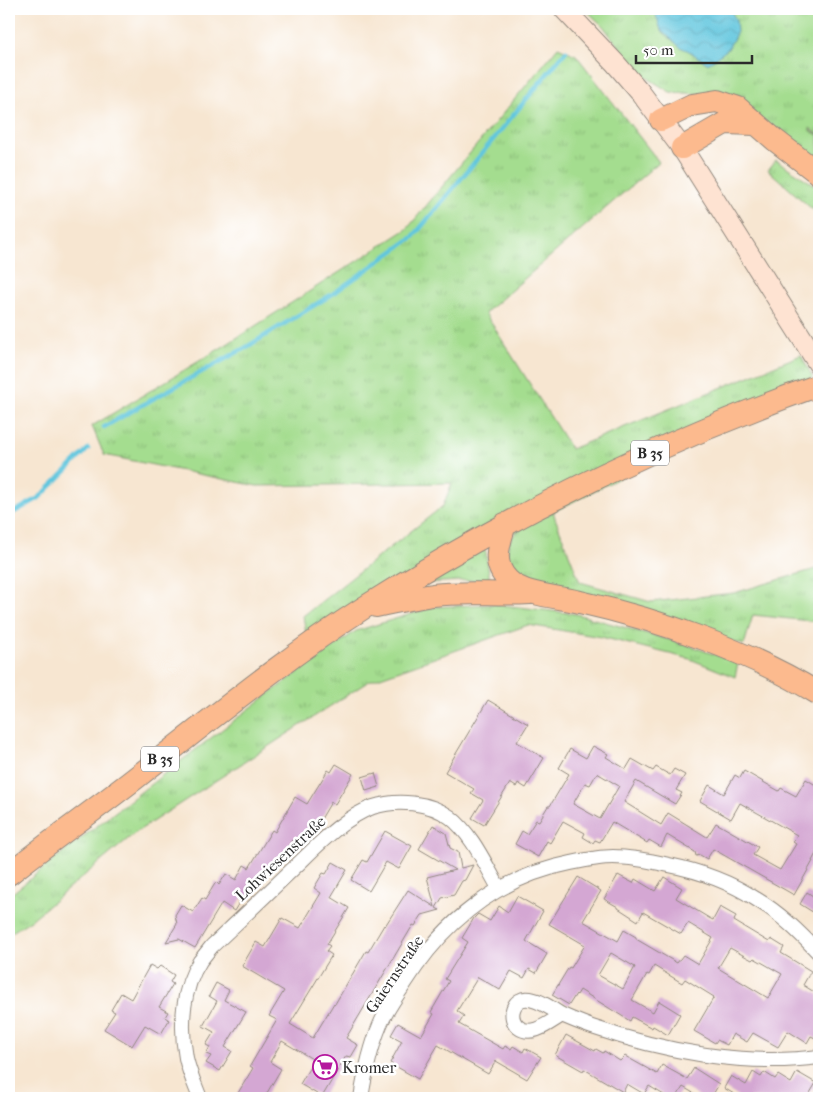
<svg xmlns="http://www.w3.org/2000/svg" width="828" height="1107" font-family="'IM FELL French Canon',serif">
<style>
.grass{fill:url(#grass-tufts);stroke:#68845d}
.water{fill:url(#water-waves);stroke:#467884}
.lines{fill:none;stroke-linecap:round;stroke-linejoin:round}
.stream{stroke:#61c6de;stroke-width:4.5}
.building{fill:#d4a7d3;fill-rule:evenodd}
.street-casing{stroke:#91887e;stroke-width:16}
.secondary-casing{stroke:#91887e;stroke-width:22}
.primary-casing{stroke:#91887e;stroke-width:24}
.street{stroke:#fff;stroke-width:14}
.secondary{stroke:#fee3d2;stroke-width:20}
.primary{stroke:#fcba8e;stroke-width:22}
.labels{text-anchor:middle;stroke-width:5;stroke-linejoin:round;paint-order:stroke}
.shield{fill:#fff;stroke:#6b6b6b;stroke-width:1}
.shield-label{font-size:15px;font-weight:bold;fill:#2b2b2b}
.street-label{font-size:16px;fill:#2b2b2b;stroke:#fff}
.poi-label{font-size:16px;fill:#2b2b2b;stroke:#fff;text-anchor:start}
</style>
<defs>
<pattern id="grass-tufts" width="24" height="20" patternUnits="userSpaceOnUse" patternTransform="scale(1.25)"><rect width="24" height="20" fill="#a4dd8f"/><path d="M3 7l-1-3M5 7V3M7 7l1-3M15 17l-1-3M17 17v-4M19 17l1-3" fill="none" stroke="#8dbe7c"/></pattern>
<pattern id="water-waves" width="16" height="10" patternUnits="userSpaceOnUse" patternTransform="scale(1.25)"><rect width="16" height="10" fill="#61c6de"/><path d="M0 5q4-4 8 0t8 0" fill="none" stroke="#54aabf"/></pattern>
</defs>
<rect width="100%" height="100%" fill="#fff"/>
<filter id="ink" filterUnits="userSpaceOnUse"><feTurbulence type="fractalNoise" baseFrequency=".02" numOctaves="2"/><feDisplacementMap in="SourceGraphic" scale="10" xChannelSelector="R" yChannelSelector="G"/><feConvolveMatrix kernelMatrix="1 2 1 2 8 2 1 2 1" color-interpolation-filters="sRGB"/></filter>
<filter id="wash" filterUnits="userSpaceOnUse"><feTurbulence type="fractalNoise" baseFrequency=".0096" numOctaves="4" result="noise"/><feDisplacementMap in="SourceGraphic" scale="20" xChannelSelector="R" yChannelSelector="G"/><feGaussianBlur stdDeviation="1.12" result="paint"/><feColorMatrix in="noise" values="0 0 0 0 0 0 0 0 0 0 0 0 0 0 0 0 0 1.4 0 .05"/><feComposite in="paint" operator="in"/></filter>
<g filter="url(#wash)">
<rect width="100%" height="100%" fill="#f7e6d1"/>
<path class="grass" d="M585,9H819V135L810,128V130L819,136V166L700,94L670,92L638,72L603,26Z
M558,47L576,55L659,162L485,313L571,449L801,355L813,378L307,639L303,616L443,506L452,483L257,486L104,455L92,426L224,346L407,229Z
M776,160L819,188V213L812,209L768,170Z
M553,510L555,518L580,582L651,602L734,593L819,568V622L753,615L744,645L531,582L520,578L507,563C508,557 507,548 509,543C513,529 541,517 553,510Z
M482,550H483L486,552C486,560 490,574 489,579L428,583L429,581Z
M494,604L576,614L688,645L738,663L735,677L690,659L601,637L528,625L369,681L135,833L31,920L9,934V896L62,853L182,760L278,687L356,631L434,607Z"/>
<path class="water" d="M654,9H730L736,20L737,32L728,49L708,64L689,51L680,47L661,30Z"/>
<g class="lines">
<path class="stream" d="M104,427L158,396L245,348L331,295L413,237L566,51
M9,515L39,498L88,449"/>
</g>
<g id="blocks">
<path class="building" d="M488,700L528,724L517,742L544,758L526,788L518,783L516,787L510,783L484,825L472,818L483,800L471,793L474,789L445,772Z
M593,746L608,754L606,757L626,769L632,759L653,771L656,767L670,775L674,769L685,775L676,790L682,793L675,804L636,781L624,802L661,825L668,813L707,837L716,823L758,847L753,855L780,870L796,844L793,842L797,835L740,803L731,819L700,801L709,785L724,794L735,775L740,778L744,771L779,791L781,788L796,796L806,779L819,787V848L812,861H813L794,895L713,849L707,859L700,855L696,856L695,852L667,835L661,847L649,840L647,843L612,822L600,842L595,840L593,843L583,837L585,833L563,821L550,843L547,841L538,857L515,844L522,831L527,834L536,820L539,821L548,806H550L569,774L559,768L570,749L586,758ZM597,773L619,786L600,819L573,804L585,783L590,785Z
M336,764L353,774L335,804L331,802L308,841L301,837L298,843L292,840L277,866L275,865L272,871L265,867L246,900L242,898L234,911L222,903L195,948L179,939L166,942L177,924L175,915L181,905L193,912L202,898L205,900L216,882L219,885L226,874L236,880L244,865L249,868L272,830L275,832L295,797L307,804L328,770L331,772Z
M375,773L379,787L366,791L362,777Z
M433,825L446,833L450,848L458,852L461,868L473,865L465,880L462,881L454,895L442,898L436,908L440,910L422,915L415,926L413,925L346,1038L358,1045L351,1057L346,1056L322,1097L300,1084L314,1060L282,1041L270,1062L281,1069L264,1098H235L253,1068L250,1066L277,1020L269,1016L284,991L242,966L256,942L265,947L282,918L300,928L321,893L314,888L323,873L326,874L333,862L347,870L331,897L349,908L327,944L330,946L326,951L332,955L290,1024L313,1038L334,1003L335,1004L366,951L368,952L384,925L385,926L408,890L435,907L427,877L455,870L419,849Z
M385,831L412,846L399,869L386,862L369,891L351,880L363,860L367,862Z
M618,875L633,883L635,879L655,891L664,877L682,888L676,898L709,918L713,920L720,907L736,916L734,921L769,942L771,939L784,947L781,953L811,971L803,985L819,995V1040L811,1036L807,1043L788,1031L778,1047L753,1033L747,1042L733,1034L727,1045L717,1040L715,1043L694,1031L714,997L685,979L682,983L654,966L649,975L647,974L632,1000L653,1012L659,1001L680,1014L668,1035L653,1026L652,1028L632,1017L630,1021L580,990L577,995L576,994L569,1005L552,995L569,967L571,968L585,945L549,924L578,877L601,891L583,921L618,941L624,930L636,937V939L677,963L683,955L698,964L713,938L688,923L681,934L643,912L638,921L618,908V907L604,899ZM730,948L752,960L754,958L782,974L768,998L718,968ZM611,953L635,967L623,989L598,975Z
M807,892L819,900V916L800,904Z
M517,896L543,911L526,941L547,954L536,973L529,969L524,978L511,971L500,990L478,977L457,1011L464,1016L459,1024L503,1049L505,1046L511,1049L513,1046L523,1052L525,1048L541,1057L527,1079L496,1061L488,1074L438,1045L418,1079L390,1063L402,1041L391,1035L398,1023L421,1036L434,1014L431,1012L449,981L445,979L468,942L462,938L474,918L478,914L490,921L499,906L508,912Z
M150,965L157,969L160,966L174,975L170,982L173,984L159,1007L168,1012L165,1017L169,1020L161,1034L145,1025L132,1046L104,1029L115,1012L111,1010L121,993L131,999Z
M216,983L229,990L224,1000L246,1012L225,1047L232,1051L220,1071L206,1063L211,1056L206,1054L210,1047L206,1045L214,1032L203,1026L217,1001L209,996Z
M566,1035L595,1051L596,1049L603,1053L604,1051L620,1061L625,1056L657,1074L662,1065L687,1079L694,1068L719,1084L711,1098H702L683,1087L676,1098H669L649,1086L644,1094L627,1084L623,1092L584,1069L583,1071L555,1055Z
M753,1072L761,1077L764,1072L775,1079L778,1075L791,1083L797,1072L816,1083L807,1098H738L739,1097L724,1088L731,1076L746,1085Z"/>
</g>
</g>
<g filter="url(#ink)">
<use href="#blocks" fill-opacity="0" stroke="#91887e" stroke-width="1"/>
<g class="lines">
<defs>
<path id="street" d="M562,1015C550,1022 532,1038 518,1027C507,1017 513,996 530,999C541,1001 551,1008 560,1014C570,1019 581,1023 592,1027C662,1051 745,1067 819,1057
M200,1098C195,1085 189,1072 186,1058C180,1027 182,988 200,961C204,956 208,951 212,946C240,920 268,893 295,867C317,846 344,817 373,807C397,799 429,802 450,817C472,834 485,864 499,888
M361,1098C365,1073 370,1049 380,1025C386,1010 396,997 405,983C444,921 499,877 571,863C585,860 599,857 613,857C631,857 651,861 669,865C699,871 730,882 756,899C780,913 800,933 819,953"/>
<path id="secondary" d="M564,9L616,64L640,92L682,148L819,365"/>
<path id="primary" d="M661,120L692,105L717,101L738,108L775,140L819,174
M682,148L725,123L755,124
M505,524C499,544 491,563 508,580C522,595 560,597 580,602C660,620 749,651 819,694
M376,606C395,602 414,598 433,595C465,591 498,595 530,593
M9,874C53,839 99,807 142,773C215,716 287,657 365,607C508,516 659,442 819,385"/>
</defs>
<use href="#street" class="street-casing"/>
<use href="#secondary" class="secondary-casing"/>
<use href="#primary" class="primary-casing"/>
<use href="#street" class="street"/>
<use href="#secondary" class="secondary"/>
<use href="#primary" class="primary"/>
</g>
</g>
<defs>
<symbol id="supermarket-ring" viewBox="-11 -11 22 22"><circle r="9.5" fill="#fff" stroke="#b5179e" stroke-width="1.5"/><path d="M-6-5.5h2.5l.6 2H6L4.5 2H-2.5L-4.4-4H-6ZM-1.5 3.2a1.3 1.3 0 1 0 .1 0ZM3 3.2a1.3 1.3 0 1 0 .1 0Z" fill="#b5179e"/></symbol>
</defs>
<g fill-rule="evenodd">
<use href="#supermarket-ring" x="311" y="1053" width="28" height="28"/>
</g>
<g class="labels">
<g class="shield">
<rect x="631" y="440.5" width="38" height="25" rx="4"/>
<rect x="141" y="746.5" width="38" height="25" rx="4"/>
</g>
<g class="shield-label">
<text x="650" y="458">B 35</text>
<text x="160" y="764">B 35</text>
</g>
<g class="street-label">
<text transform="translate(280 858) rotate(-43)" y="6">Lohwiesenstraße</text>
<text transform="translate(394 974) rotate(-56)" y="6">Gaiernstraße</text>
</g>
<g class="poi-label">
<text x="342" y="1073">Kromer</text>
</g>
</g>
<rect width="828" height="1107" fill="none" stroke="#fff" stroke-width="30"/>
<path d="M636 55v8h116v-8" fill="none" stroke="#2b2b2b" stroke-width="2.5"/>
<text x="643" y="55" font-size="15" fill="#2b2b2b" stroke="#ffffff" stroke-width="4" paint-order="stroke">50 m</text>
</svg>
